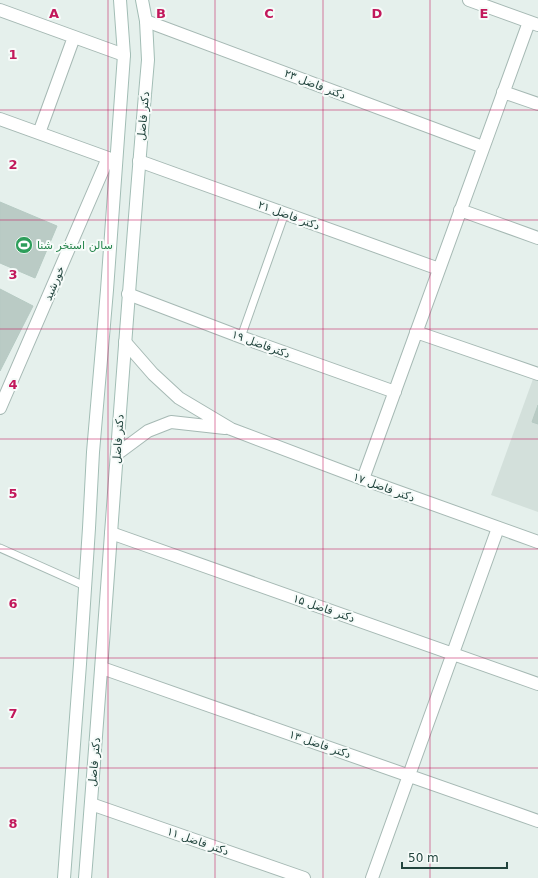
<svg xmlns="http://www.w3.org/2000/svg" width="538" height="878" font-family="'DejaVu Sans',Vazirmatn,sans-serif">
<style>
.built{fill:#d3e0db}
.building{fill:#bacbc5;stroke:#b6cac3}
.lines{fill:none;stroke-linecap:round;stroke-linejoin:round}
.service-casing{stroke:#a6b9b4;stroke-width:9}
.minor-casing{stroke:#a6b9b4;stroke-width:14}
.tertiary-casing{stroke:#a6b9b4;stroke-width:14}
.secondary-casing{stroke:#a2bdb5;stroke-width:14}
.service{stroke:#fff;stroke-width:7}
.minor{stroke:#fff;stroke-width:12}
.tertiary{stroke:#fff;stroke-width:12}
.secondary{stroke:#fff;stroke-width:12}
.grid{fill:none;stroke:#c2185b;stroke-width:1;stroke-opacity:0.55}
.labels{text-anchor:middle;stroke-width:4;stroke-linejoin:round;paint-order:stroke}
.street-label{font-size:11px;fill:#21443d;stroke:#f6fbf9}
.leisure-label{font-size:11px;fill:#27864d;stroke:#f6fbf9;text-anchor:start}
.grid-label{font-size:13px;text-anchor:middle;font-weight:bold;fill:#c2185b;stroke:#f6fbf9;stroke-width:4;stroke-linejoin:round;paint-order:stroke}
</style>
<rect width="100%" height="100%" fill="#e5f0ec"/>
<path class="built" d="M533,379L538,381V512L491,495Z"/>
<path class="building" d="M0,202L57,226L35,278L0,263Z
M0,289L33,306L0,371Z
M538,405V424L532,422Z"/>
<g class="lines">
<defs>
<path id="service" d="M241,337L285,213
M0,548L85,586"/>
<path id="minor" d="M469,0L538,25
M0,10L124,55
M146,21L483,147
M503,92L538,104
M0,119L108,158L116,160
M39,133L74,37
M139,161L439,269
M460,210L538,238
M128,294L241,337L395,392
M416,332L538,374
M0,408L108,158
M363,479L529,22
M111,533L538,684
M102,668L538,821
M91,804L304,878
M372,878L498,528"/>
<path id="tertiary" d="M125,342L153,374L179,398L231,429L363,479L538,542
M117,454L148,431L171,422L225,428"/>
<path id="secondary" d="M64,878L80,664L89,528L93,452L107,290L124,55L120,0
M85,878C107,605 124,332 148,60L146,21L142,0"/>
</defs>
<use href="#service" class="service-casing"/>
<use href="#minor" class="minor-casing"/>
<use href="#tertiary" class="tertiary-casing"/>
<use href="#secondary" class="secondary-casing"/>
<use href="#service" class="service"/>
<use href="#minor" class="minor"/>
<use href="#tertiary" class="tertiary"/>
<use href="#secondary" class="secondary"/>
</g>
<path class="grid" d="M108,0V878M215,0V878M323,0V878M430,0V878M0,110H538M0,220H538M0,329H538M0,439H538M0,549H538M0,658H538M0,768H538"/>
<defs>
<symbol id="stadium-disc" viewBox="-11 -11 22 22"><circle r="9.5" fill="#2e9e5b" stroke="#f6fbf9"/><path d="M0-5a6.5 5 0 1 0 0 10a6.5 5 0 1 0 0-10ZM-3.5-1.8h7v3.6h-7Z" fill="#fff"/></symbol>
</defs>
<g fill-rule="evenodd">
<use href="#stadium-disc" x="14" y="235" width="20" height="20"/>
</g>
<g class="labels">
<g class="street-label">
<text transform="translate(315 84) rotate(21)" y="4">دکتر فاضل ۲۳</text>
<text transform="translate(143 116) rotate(-85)" y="4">دکتر فاضل</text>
<text transform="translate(289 215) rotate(20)" y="4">دکتر فاضل ۲۱</text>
<text transform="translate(54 283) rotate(-67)" y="4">خورشید</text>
<text transform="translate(261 344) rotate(20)" y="4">دکترفاضل ۱۹</text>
<text transform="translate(118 439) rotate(-86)" y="4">دکتر فاضل</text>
<text transform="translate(384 487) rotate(20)" y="4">دکتر فاضل ۱۷</text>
<text transform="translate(324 608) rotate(19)" y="4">دکتر فاضل ۱۵</text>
<text transform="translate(320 744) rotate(19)" y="4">دکتر فاضل ۱۳</text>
<text transform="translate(94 762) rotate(-85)" y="4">دکتر فاضل</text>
<text transform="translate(198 841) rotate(19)" y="4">دکتر فاضل ۱۱</text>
</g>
<g class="leisure-label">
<text x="37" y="249">سالن استخر شنا</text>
</g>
</g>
<g class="grid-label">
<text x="54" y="18">A</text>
<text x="161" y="18">B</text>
<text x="269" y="18">C</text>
<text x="377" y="18">D</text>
<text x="484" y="18">E</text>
<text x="13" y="59">1</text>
<text x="13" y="169">2</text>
<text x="13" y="279">3</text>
<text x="13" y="389">4</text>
<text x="13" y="498">5</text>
<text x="13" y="608">6</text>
<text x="13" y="718">7</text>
<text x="13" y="828">8</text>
</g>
<path d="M402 862v6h105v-6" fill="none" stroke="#21443d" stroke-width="2"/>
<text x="408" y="862" font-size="12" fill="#21443d" stroke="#f6fbf9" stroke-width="3" paint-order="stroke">50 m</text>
</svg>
